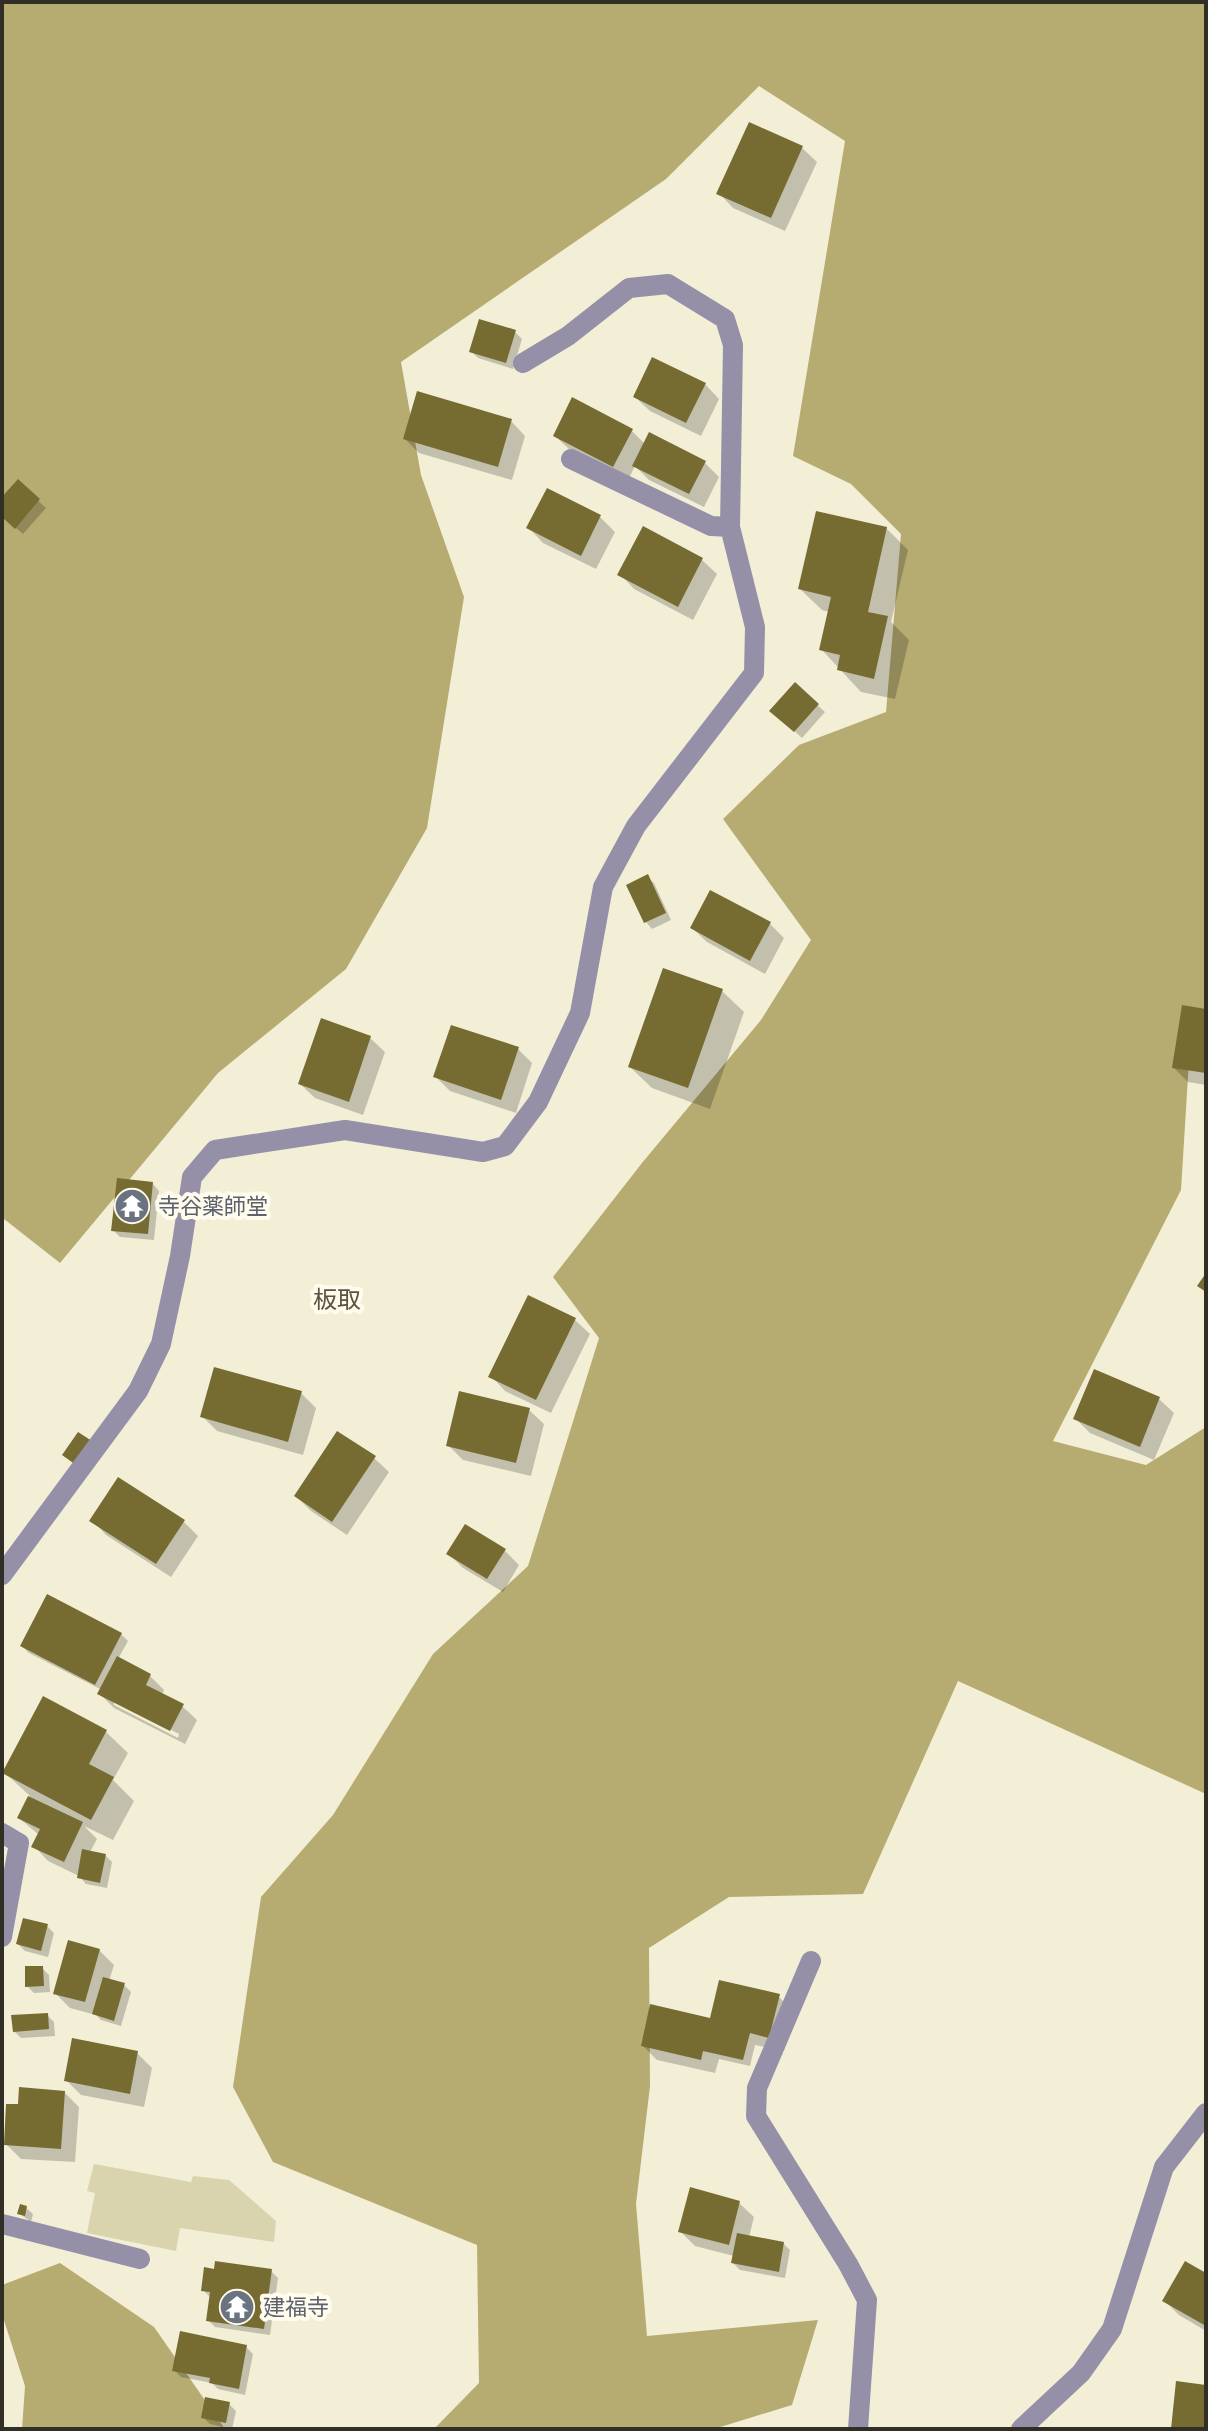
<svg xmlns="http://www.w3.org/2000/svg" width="1208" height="2431" font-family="'Open Sans','Noto Sans JP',sans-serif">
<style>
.green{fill:#d9d3ae}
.forest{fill:#b6ac71}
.shadow{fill:#0003;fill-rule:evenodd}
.building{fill:#766c32}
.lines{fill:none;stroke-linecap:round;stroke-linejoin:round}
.minor{stroke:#9590a8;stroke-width:20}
.labels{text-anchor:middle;stroke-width:8;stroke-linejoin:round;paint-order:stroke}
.worship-label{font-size:22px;fill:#5b616d;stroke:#fffced;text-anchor:start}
.neighbourhood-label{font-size:24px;fill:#595540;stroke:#fffced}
</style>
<rect width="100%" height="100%" fill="#f3efd7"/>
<path class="green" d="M94,2164L191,2182L193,2176L229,2180L276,2221L274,2242L180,2228L176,2251L87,2233L95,2193L87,2191Z"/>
<path class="forest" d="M2,2H1206V1030L1191,1028L1181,1190L1053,1441L1146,1465L1206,1427V1794L958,1681L863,1894L729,1897L649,1948L650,2086L636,2204L647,2336L818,2320L792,2405L714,2429H434L479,2383L477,2245L273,2162L233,2087L261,1897L333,1815L433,1654L528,1566L599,1338L553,1277L642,1163L761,1020L811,940L723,819L799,745L886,712L901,534L851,484L793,456L845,141L759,86L666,179L401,362L421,475L464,597L427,828L346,969L218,1073L60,1263L4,1219L2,1214Z
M60,2263L154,2327L225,2429H22L25,2386L2,2314V2285Z"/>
<path class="shadow" d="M750,124L802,148L817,162L785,231L733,208L719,193Z
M515,332L522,339L513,369L478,358L471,351Z
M705,384L719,399L701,436L650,411L635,397Z
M511,421L525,436L512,480L419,453L405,439Z
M631,430L645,444L705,463L719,477L704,507L649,480L635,466L628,480L570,450L555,436Z
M18,482L46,508L23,534L2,516V500Z
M548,490L600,517L615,532L596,569L543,543L529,528Z
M886,528L908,550L891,622L909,640L895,699L861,692L822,650L830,612L822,610L800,589Z
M644,529L702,560L717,574L693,620L634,589L620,574Z
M795,685L825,712L802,738L779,717Z
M647,877L654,883L671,920L652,929L646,922Z
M770,924L784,938L765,974L707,942L692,928Z
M722,991L744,1012L710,1109L652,1088L630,1067Z
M1206,1011V1085L1188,1082L1174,1068Z
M370,1038L385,1052L363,1115L315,1098L300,1084Z
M518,1049L532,1063L516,1113L450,1091L436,1077Z
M153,1184L159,1191L154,1240L120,1237L113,1230Z
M529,1298L575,1320L590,1334L551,1413L505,1391L491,1376Z
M1095,1372L1159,1399L1174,1413L1154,1460L1090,1433L1075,1418Z
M301,1393L316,1408L303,1455L217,1431L203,1417Z
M529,1410L544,1424L531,1476L463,1460L448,1445Z
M374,1458L389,1472L347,1535L311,1511L296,1496Z
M92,1520L183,1521L198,1536L171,1577L106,1535Z
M466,1527L505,1551L519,1565L503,1592L463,1568L449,1554Z
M121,1634L128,1641L118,1659L150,1676L164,1690L162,1695L182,1706L197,1720L185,1744L114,1708L100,1694L102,1690L29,1653L22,1646ZM114,1700L179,1734L178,1738L114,1705Z
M106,1732L128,1753L113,1780L134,1801L113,1840L84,1826L97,1839L90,1852L105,1855L112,1862L107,1888L86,1884L79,1876L48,1861L34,1846L39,1835L19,1818L30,1796L4,1772Z
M47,1926L54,1933L48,1957L25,1951L18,1944Z
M99,1950L114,1965L109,1981L124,1985L131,1992L121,2026L101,2020L96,2015L70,2008L55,1993Z
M42,1968L49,1975L50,1992L34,1993L27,1986Z
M778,1996L793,2011L784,2051L755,2045L750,2066L719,2059L715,2073L657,2060L643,2046Z
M47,2015L54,2022L55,2036L21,2038L14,2031Z
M137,2053L152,2068L144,2107L81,2095L66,2080Z
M64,2092L79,2107L75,2162L21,2159L6,2144L20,2106Z
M739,2203L754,2217L749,2237L783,2243L790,2250L785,2278L740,2270L733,2263L734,2256L695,2246L681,2232Z
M26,2208L33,2214L31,2222L20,2214Z
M271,2271L278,2278L270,2335L215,2327L208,2320L211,2298L203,2290Z
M1206,2275V2331L1179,2315L1165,2301Z
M246,2347L253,2354L245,2395L218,2389L212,2383L181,2377L174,2370Z
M229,2404L236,2411L232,2429L210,2424L203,2417Z"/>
<path class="building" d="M749,122L803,146L771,218L716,194Z
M479,319L516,330L506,363L469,352Z
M652,357L706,383L686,423L633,397Z
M417,391L512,419L498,467L403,439Z
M572,397L633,429L613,467L553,436Z
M649,432L706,461L689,494L632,466Z
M18,479L40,499L15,529L2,517V497Z
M547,488L601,515L581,556L526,528Z
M816,511L887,527L868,612L888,616L874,679L837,670L840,655L819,650L831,597L798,589Z
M643,526L703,558L678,607L617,575Z
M795,682L819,704L794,732L769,711Z
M648,874L666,913L644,923L626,885Z
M710,890L771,922L750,961L690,928Z
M663,968L723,989L688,1088L628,1067Z
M1182,1005L1206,1009V1073L1172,1068Z
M321,1018L371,1036L349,1102L298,1084Z
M451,1025L519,1047L501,1100L433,1077Z
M117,1178L153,1182L148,1234L111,1231Z
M1206,1273V1292L1197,1286Z
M528,1295L576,1318L536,1400L488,1377Z
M214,1367L302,1391L288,1442L200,1417Z
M1094,1369L1160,1397L1140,1447L1073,1419Z
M459,1391L530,1408L516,1463L446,1446Z
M337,1431L376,1456L332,1522L294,1496Z
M78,1432L92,1441L76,1465L62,1455Z
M118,1477L185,1520L156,1564L89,1521Z
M465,1524L506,1549L487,1579L446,1554Z
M47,1594L122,1633L95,1685L20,1646Z
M117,1656L151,1674L146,1685L184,1704L170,1731L97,1694Z
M43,1696L107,1730L89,1764L114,1777L91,1820L2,1773Z
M28,1796L83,1822L64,1862L31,1847L40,1829L17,1818Z
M82,1849L106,1854L100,1883L77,1878Z
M23,1918L48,1924L41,1951L16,1944Z
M68,1940L100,1949L85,2002L53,1994Z
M25,1966H43L44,1986L25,1987Z
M103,1977L125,1983L114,2021L92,2014Z
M719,1980L780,1994L769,2038L750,2033L743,2060L703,2051L701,2060L641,2046L650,2004L710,2018Z
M48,2013L49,2029L13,2032L11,2015Z
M72,2038L138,2051L130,2094L64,2081Z
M19,2087L65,2091L61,2149L4,2145L6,2104H18Z
M690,2187L740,2201L729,2245L678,2232Z
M20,2204L27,2206L25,2216L17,2214Z
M737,2233L784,2242L779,2272L731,2263Z
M215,2261L272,2269L264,2329L206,2321L210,2292L201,2291L204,2267L214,2269Z
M1185,2261L1206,2273V2326L1162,2301Z
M180,2331L247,2345L239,2389L209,2383L210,2378L172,2371Z
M1176,2381L1206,2385V2429H1171Z
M205,2397L230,2402L226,2423L201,2418Z"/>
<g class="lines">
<path class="minor" d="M571,459L711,526L730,527
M2,1575L138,1391L161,1344L180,1256L192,1177L215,1150L345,1130L483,1152L505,1146L538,1102L580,1013L603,887L636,826L754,673L755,627L730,527L733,345L725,319L668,284L629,288L568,336L523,363
M2,1833L19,1843L2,1937
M811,1961L757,2088L756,2116L848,2264L867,2300L858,2429
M2,2224L140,2259
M1021,2429L1081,2373L1112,2329L1164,2167L1206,2113"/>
</g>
<defs>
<symbol id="temple-disc" viewBox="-11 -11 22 22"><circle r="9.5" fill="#6b7280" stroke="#fffced"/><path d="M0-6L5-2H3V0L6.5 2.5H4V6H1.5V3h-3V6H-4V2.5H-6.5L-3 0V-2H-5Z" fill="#fff"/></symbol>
</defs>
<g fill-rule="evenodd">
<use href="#temple-disc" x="112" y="1186" width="40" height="40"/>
<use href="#temple-disc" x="217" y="2287" width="40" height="40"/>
</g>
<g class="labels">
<g class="worship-label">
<text x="158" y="1214">寺谷薬師堂</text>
<text x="263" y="2315">建福寺</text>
</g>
<g class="neighbourhood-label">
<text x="337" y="1308">板取</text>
</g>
</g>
<rect width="1208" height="2431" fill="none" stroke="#302e25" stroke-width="8"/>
</svg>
